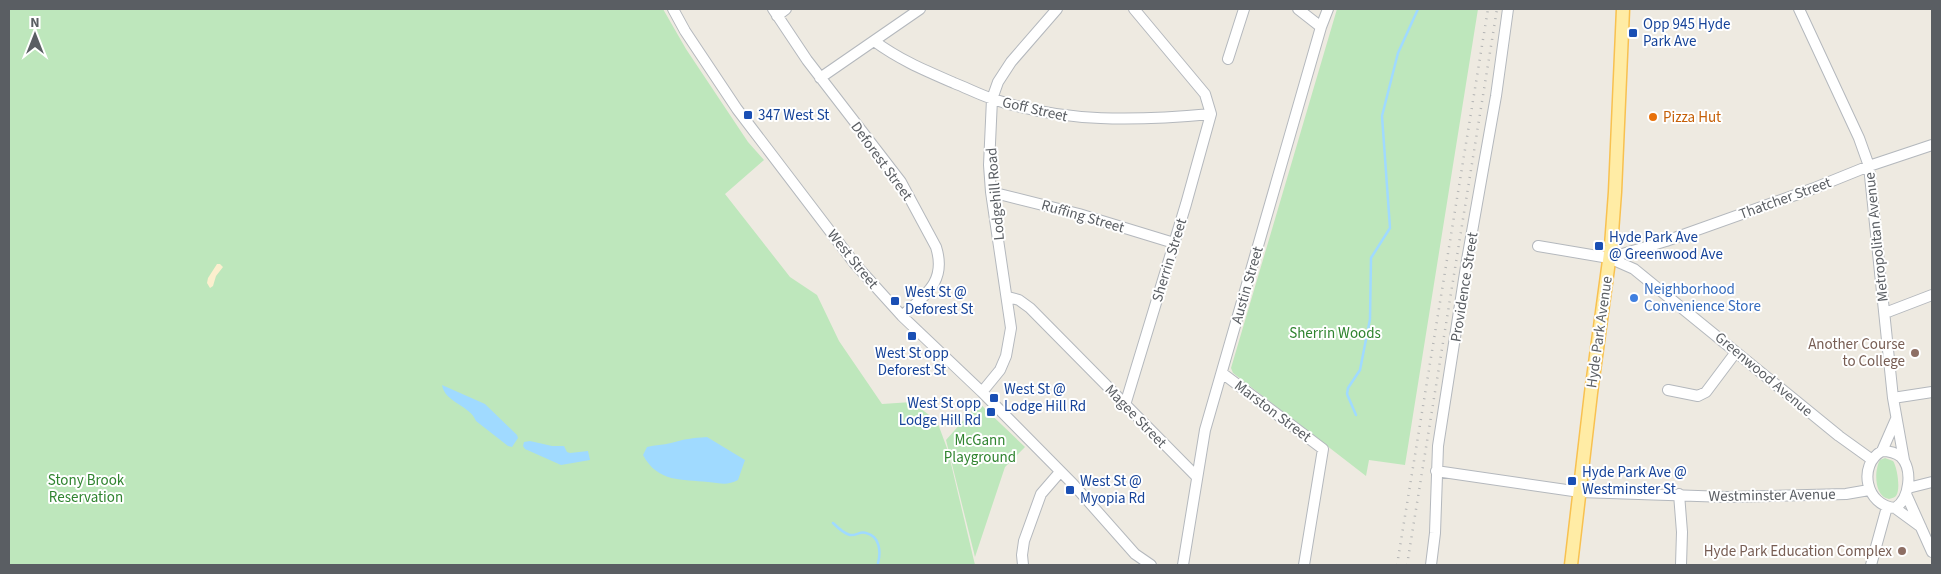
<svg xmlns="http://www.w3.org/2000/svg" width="1941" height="574" font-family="'Source Sans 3',sans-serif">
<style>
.green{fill:#bee7bc}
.sand{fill:#fcefce}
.water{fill:#a0daff}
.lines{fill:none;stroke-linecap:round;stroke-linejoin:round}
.stream{stroke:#a0daff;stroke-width:2.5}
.minor-casing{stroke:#b4b8bd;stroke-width:12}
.major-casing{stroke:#f8c150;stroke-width:15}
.minor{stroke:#fff;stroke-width:10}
.major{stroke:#ffeca5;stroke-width:12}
.rail{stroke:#b3b4b4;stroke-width:2.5;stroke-dasharray:1 6;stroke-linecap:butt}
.transit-dot{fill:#1a4fb4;stroke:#fff;stroke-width:2}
.food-dot{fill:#e8710a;stroke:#fff;stroke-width:2}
.shop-dot{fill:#3f7fe0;stroke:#fff;stroke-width:2}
.education-dot{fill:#8d6e63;stroke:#fff;stroke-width:2}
.labels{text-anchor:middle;stroke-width:4;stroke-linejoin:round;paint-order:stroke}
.transit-label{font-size:15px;fill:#164399;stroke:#fff;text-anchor:start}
.street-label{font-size:15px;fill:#5a5e63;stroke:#fff}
.food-label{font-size:15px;fill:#c56008;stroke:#fff;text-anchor:start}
.shop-label{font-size:15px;fill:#366cbe;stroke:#fff;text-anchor:start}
.park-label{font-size:15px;fill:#308430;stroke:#fff}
.education-label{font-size:15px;fill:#785e54;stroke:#fff;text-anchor:end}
</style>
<rect width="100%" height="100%" fill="#eeeae1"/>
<path class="green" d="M9,9H663L686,49L748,142L764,160L725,194L790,277L817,295L839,341L882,404L912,402L937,421L948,451L975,565H9Z
M1337,9H1478L1405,465L1369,460L1366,476L1233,373L1231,368Z
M979,403L1025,447L1005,467L975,557L946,440Z
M1885,458L1893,461C1897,466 1901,490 1896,496C1894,498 1891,498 1889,499C1874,497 1874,470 1880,460Z"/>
<path class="sand" d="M217,264H220L223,267L216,276L213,286L210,288L207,283L208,278Z"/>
<path class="water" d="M442,385L485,404L517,435L518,438L512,447L508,446L476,421C470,405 445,403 442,385Z
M707,437L745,460L738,480C727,486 720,483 708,482C682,479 658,483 643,455L647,447C655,445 663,445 671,443C685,439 692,438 707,437Z
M530,441L552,446H564L567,452L570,453L588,451L590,460L561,465L525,449L523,446L524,442Z"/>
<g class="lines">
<path class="stream" d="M1356,415L1347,394L1348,388L1360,370L1370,319L1371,258L1390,228L1382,116L1398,53L1418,9
M833,523C838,528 843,533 850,535C856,536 860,531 866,533C880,536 881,552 878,563"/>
<defs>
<path id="minor" d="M673,9L685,31L737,109L855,264L902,316L982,392L1073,484L1135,554L1151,565
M773,9L807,60L901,182L936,247C947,282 925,295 902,316
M1134,9L1205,94L1211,114
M1298,9L1321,27
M1799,9L1859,138L1869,166L1893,398L1904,460
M777,16L786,9
M874,41C900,60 924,70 954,83C967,88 980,95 993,99C1064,123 1137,121 1211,114
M1228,59L1244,9
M820,78L920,9
M991,192L1079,214L1174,243
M1538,246L1609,258L1634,269L1839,436L1871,459
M1609,258L1666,241L1812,189L1869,166L1932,145
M1008,297L1019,300L1030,308L1197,477
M1885,313L1932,295
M1222,373L1323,449L1304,565
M1668,390L1698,396L1706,392L1736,352
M982,392L1000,370L1006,356L1011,328L991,192L989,165L992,99L998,82L1011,62L1057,9
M1893,398L1932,392
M1125,405L1186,204L1211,114
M1882,451C1889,451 1895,452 1901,457C1913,469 1910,499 1895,508C1866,506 1857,465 1882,451Z
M1882,451L1896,419
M1436,471L1580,492L1727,497L1846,494L1869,490
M1908,488L1932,482
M1679,494L1682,532L1681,565
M1906,494L1932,552
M1895,508L1921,527
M1023,565L1022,555L1024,541L1041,494L1060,472
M1183,565L1205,430L1321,27L1328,9
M1431,565L1435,533L1438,446L1467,260L1496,96L1508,9
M1871,565L1887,507"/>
<path id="major" d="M1571,565L1591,393L1611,246L1615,192L1623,9"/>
</defs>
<use href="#minor" class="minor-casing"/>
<use href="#major" class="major-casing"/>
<use href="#minor" class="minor"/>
<use href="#major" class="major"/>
<path class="rail" d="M1397,565L1488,9
M1407,565L1497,9"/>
</g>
<g class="transit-dot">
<rect x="1628" y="28" width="10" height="10" rx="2.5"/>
<rect x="743" y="110" width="10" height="10" rx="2.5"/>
<rect x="1594" y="241" width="10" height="10" rx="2.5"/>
<rect x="890" y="296" width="10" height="10" rx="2.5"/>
<rect x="907" y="331" width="10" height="10" rx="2.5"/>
<rect x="989" y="393" width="10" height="10" rx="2.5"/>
<rect x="986" y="407" width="10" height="10" rx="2.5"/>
<rect x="1567" y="476" width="10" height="10" rx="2.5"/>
<rect x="1065" y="485" width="10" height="10" rx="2.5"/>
</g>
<circle class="food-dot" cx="1653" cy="117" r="5"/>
<circle class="shop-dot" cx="1634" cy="298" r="5"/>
<g class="education-dot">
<circle cx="1915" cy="353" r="5"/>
<circle cx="1902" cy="551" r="5"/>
</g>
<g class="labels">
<g class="transit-label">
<text x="1643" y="29">Opp 945 Hyde<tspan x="1643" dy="17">Park Ave</tspan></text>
<text x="758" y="120">347 West St</text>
<text x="1609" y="242">Hyde Park Ave<tspan x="1609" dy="17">@ Greenwood Ave</tspan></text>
<text x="905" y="297">West St @<tspan x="905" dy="17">Deforest St</tspan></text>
<text x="912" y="358" text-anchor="middle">West St opp<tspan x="912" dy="17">Deforest St</tspan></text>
<text x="1004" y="394">West St @<tspan x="1004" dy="17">Lodge Hill Rd</tspan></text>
<text x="981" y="408" text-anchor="end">West St opp<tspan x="981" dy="17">Lodge Hill Rd</tspan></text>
<text x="1582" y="477">Hyde Park Ave @<tspan x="1582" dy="17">Westminster St</tspan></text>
<text x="1080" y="486">West St @<tspan x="1080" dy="17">Myopia Rd</tspan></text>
</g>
<g class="street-label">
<text transform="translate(1035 109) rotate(13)" y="5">Goff Street</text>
<text transform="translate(882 161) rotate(54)" y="5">Deforest Street</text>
<text transform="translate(995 194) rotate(-95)" y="5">Lodgehill Road</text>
<text transform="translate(1785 198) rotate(-20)" y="5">Thatcher Street</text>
<text transform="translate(1083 216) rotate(16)" y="5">Ruffing Street</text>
<text transform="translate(1876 237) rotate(-96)" y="5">Metropolitan Avenue</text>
<text transform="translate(853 259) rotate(51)" y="5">West Street</text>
<text transform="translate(1169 260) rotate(-73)" y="5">Sherrin Street</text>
<text transform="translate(1247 285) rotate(-74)" y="5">Austin Street</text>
<text transform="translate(1464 287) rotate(-81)" y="5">Providence Street</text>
<text transform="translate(1599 332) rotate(-82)" y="5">Hyde Park Avenue</text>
<text transform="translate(1764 374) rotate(40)" y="5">Greenwood Avenue</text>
<text transform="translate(1273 411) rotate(37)" y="5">Marston Street</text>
<text transform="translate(1136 416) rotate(46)" y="5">Magee Street</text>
<text transform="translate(1772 495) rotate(-1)" y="5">Westminster Avenue</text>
</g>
<g class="food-label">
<text x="1663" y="122">Pizza Hut</text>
</g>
<g class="shop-label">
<text x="1644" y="294">Neighborhood<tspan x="1644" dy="17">Convenience Store</tspan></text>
</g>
<g class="park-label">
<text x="1335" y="338">Sherrin Woods</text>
<text x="980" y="445">McGann<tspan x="980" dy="17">Playground</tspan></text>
<text x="86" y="485">Stony Brook<tspan x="86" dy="17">Reservation</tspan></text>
</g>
<g class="education-label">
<text x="1905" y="349">Another Course<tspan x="1905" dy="17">to College</tspan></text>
<text x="1892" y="556">Hyde Park Education Complex</text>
</g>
</g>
<rect width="1941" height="574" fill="none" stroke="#5a5e63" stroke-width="20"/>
<g transform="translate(35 35)" stroke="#ffffff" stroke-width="4" paint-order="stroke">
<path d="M0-4L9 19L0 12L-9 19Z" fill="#5a5e63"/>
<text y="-8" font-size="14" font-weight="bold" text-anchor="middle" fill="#5a5e63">N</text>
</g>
</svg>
